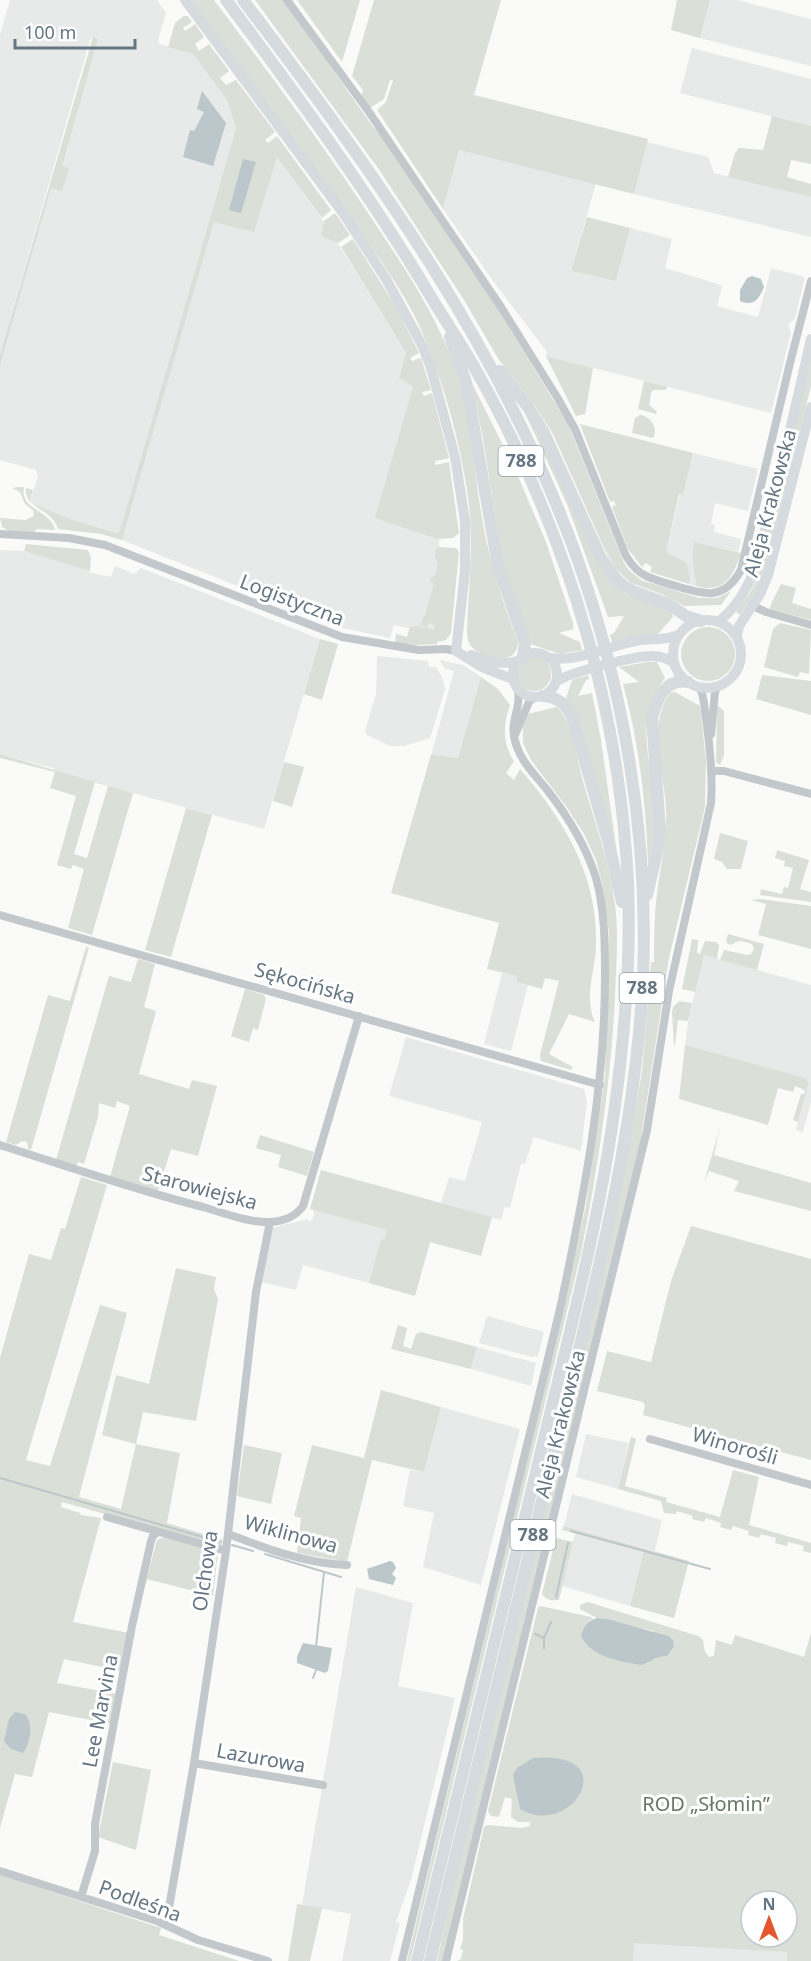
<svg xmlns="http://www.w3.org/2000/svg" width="811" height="1961" font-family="'Noto Sans',sans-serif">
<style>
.built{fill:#e8e9e9}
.green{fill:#dadfd7;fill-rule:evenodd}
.water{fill:#bbc7cb}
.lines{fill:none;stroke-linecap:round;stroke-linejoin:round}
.stream{stroke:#bbc7cb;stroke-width:2}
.street{stroke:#c3c8cc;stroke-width:8}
.secondary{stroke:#d6dbdf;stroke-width:10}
.primary{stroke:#d6dbdf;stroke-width:12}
.labels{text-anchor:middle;stroke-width:6;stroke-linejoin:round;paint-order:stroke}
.shield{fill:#fff;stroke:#939fa8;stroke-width:1.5}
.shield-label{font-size:18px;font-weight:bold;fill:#657683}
.street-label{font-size:20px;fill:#657683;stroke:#fff}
.park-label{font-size:20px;fill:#687a64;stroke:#fff}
</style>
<rect width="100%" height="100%" fill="#fafaf8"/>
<path class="built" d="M10,0H157L166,13L158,41L160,44L193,54L227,100L236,128L120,532L117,533L70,519L32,503L30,500L38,477L36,470L0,460V366L51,188L68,168L61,166L98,39L93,37L90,40L0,354V35Z
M710,0H737L811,19V66L700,38Z
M692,48L811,79V126L680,93Z
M647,142L708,157L714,173L811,197V237L634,194Z
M459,150L596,183L571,271L616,281L630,228L672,239L665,268L721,285L722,287L717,306L758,317L771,268L805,277L795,318L788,325L791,333L771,413L546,356L547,352L493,281L443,209Z
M277,156L324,222L407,352L399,378L413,387L407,408L425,533L439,539L441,635L394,625L390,638L343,628L122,540L214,222Z
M693,453L758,469L748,511L715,503L711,524L715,525L714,532L741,539L738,552L694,542L692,556L696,586L689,584L690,580L674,557L666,552L680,494H683Z
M0,550L24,551L80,567L92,573L111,577L115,566L134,574L141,568L320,639L264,829L56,772L53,768L0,754Z
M377,656L428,661L429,667H436L442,677L445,689L430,738L404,746H390L367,735L365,731L376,694Z
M439,660L463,665L481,677L458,758L431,756L454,671L445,669Z
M704,955L811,985V1102L803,1132L796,1130L809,1083L806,1078L685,1045L689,1015Z
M502,973L518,976L517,982L528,985L511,1051L484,1044Z
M406,1037L584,1089L587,1102L581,1151L534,1137L525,1164H521L510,1208L505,1207L501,1220L441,1203L449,1177L465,1181L482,1122L389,1096Z
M313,1209L387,1230L384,1240H381L369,1283L303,1265L296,1290L261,1282L272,1228L307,1219L310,1222L314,1216Z
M487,1316L544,1332L538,1356L532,1357L479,1343Z
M477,1347L536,1363L531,1386L471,1369Z
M441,1407L520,1429L481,1585L423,1567L434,1513L403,1506L410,1470L424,1472Z
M586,1434L629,1443L618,1489L576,1477Z
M572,1494L662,1520L655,1551L564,1526Z
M575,1533L644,1552L630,1606L562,1586Z
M356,1587L413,1603L398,1686L455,1698L411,1880L396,1922L400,1923L390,1961H342L351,1914L302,1905Z
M635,1942L787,1952V1961H633Z"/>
<path class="green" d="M191,0H214C269,73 324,146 374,222C404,267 435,313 454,365C471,412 473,463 481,512C488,558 502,600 518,643C517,669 476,658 469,643C467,639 467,633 467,629C469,585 474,540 468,497C460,440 443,380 420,327C397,278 361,234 330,191C283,127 237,64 191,0Z
M255,0H284L373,127L380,132L486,290L568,424L624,563L629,570L641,580L699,598H717L731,591L721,605L684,606L664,595L631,583L616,569L604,548L553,434L535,406L499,360L464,300L380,171Z
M297,0H360L342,62Z
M374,0H501L474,95L648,139L634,194L459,150L443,209L377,110L386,102L393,80H390L384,99L370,108L361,96L363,90L352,76Z
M677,0H710L700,38L671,30Z
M184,16H188L192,22L183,28L185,31L195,24L204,37L195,44L199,51L209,44L229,71L220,78L226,85L236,80L275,132L265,140L268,143L277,136L331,210L322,218L277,157L254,232L214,222L122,540L101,534L58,529C53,509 23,508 26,488L33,490L30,499L32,503L70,519L117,533L120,531L236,128L227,100L193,54L168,47L175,23Z
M93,37L98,39L62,166L69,168L62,191L51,188L0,366V354Z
M772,116L811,126V164L791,160L787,177L811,184V197L728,177L735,153L739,148L763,150Z
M335,213L350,235L338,243L321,236L324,221Z
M587,217L630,228L616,281L571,271Z
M353,239L396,307L419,353L410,358L412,361L421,358L431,390L422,392L424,396L432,393L449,458L435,461V465L449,462L459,533L453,538L438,539L375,518L413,387L399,378L406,352L341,247Z
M546,356L593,368L585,414L576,416Z
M811,359V386L761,584L740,615L736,612L751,591L760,571Z
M471,381L517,474L546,542L573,623V629L559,633L580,642L582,650L560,654L530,644L503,564L483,439Z
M644,381L668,387L665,390H653L651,393L649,405L657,412L656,414L638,409Z
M524,411L539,434L604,573L625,594L663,607L672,614L673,617L658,634L633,637L612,642L610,635L614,633L624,616L608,617L567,504Z
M640,415C650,416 659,428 653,438L632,433L635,418Z
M580,424L693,453L683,495L679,494L666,552L687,563L690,580L689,584L650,572L652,567L646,563L642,567L628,549L612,507L616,505L614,501L610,502Z
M18,487H24C19,510 51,510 55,530L37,529L33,533L11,532L2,527L0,518L25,520L34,516L33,510L25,504L20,492L12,488Z
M694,542L741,553C733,577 724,594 696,586L692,556Z
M26,544L88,550L91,558L90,571L24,551Z
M439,547L456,548L459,552L451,633L446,640L437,642V644L417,645L395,643L396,634L407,637L410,627L417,626L434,630L435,626L432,623L428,624L427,627L419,625L423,622L422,618L425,616L434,583L430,582L432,576H435L438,563L435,557L436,548Z
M781,584L796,588L792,603L811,609V620L770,609L771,604Z
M780,623L811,630L809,674L800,672L798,677L764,667L773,629Z
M681 654a27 27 0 1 1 54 0a27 27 0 1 1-54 0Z
M320,639L338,644L322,700L304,694Z
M517 674a17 17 0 1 1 34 0a17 17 0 1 1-34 0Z
M647,662H657L665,678C631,724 654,763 655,813C655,831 653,847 648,864C646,803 639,743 623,684L639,682L619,667Z
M588,675L589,679L586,680L578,696L592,693L601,740L617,854L576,712L566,698L572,680Z
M762,675L811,681V715L756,699Z
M481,677L498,689L510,705C503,725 502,743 514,761L506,773L514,780L520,769C564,820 598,875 596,945C596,971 583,996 595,1022L569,1014L549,1054L573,1067L571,1070L541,1061L540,1055L559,981L545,978L542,989L517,982V976L487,969L499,923L391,893L431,755L458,758Z
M675,692L700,706L706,761L705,807L669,958L640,1144L442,1961H437L466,1827L626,1161L642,1071L651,962H654C654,939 654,916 657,893C661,865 667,839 666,810C665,773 646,726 670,693Z
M717,705L724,711V755L720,765L716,762Z
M556,707C570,714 578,762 582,778C594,821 610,861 615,905C619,935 616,966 615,996C611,1082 598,1168 581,1253L410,1961H407L563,1310L586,1205L605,1076L609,933L602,883L596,860L584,834L568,809L531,760L523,743V726L528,714Z
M0,754L95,782L74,854L87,858L108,786L133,793L92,935L68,928L84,869L73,865L71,869L57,865L76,796L50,788L55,772L0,758Z
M284,762L304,767L292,807L273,801Z
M186,808L212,815L171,957L145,950Z
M720,833L748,841L741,869H727L722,862L714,859Z
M777,850L809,860L800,889L811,892V902L760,895L761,889L782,894L784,887L788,888L793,868L784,866L785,861L775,858Z
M760,899L811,906V949L758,935L766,904L751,900Z
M728,934L764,944L757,970L720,960L724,950L747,955L751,954L754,949L752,944L741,941C734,940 732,949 726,942Z
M692,939L698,940L697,953L700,954L705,941L716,942L719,945L717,959L704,955L695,992L682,989Z
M86,947L89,948L31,1150L28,1149L27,1142L22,1141L16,1145L6,1142L48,995L70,1001Z
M138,959L155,964L144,1007L156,1011L139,1074L189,1089L192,1080L217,1086L198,1156L171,1149L158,1191L110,1177L130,1106L117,1101L115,1108L99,1103L98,1117L84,1164L78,1162L76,1166L56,1160L109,976L131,982Z
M245,989L264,995L266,999L258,1030L253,1028L249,1042L231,1036Z
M679,1001L692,1003L688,1021L678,1020L675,1045H674L672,1012L673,1007Z
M685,1045L806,1078L809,1083L798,1122L793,1120L801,1094H804L805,1090L795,1086L793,1092L778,1088L768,1125L679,1099Z
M720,1128L714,1155L811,1183V1211L734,1191L739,1181L709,1171L704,1182Z
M260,1135L314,1152L307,1176L278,1167L281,1155L256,1148Z
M321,1170L492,1217L481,1256L430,1242L415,1296L369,1283L381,1239L384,1240L387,1230L310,1209Z
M81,1177L107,1185L26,1460L50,1466L100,1305L127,1313L79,1497L121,1509L136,1444L102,1435L116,1375L149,1384L176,1268L216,1277L214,1289L218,1299L196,1421L143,1412L136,1444L180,1453L167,1523L223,1540L222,1546H218L62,1502L61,1507L80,1513L81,1515L101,1518L73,1622L129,1633L121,1671L64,1659L57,1683L117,1694L112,1724L49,1712L32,1777L15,1774L0,1828V1358L29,1254L51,1260L61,1228L65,1229Z
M691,1226L811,1259V1460L643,1415L645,1406L643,1402L597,1391L607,1351L651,1362L671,1281Z
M398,1325L407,1328L403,1346L411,1349L416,1334L421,1332L477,1347L471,1369L391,1349Z
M381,1390L441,1407L424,1472L372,1460L347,1562L297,1553L301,1518L294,1516L312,1445L364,1458Z
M631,1437L636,1439L625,1486L667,1498L666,1502L720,1517L733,1470L759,1477L749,1525L811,1543V1553L803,1551L804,1546L788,1542L787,1546L775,1543L776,1538L761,1534L759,1538L748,1535L749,1531L733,1526L731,1530L720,1527L721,1523L706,1518L704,1522L692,1519L693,1516L677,1511L676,1514L664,1513L661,1501L618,1489Z
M244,1445L282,1453L271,1504L237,1496Z
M564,1526L689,1561L674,1618L630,1606L644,1551L562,1530Z
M164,1537L218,1552L213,1596L147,1579L145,1585L157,1540Z
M556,1538L573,1542L559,1600C552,1601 546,1600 542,1594Z
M588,1602L698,1636L703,1640L705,1652L709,1657L714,1656L716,1640L732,1645L735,1635L804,1657L811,1633V1961H787V1952L635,1943L633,1961H457L461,1959L463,1950L460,1949L463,1939V1919L484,1827L487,1825L521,1828L530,1826V1822H518L511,1817L512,1799L505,1797L499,1817L491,1816L488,1811L538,1608L540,1606L591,1617L593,1619L589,1621L596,1652C613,1659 630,1662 647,1664L656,1656H667L653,1631L597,1618L580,1609V1605ZM751,1901H787V1937H751Z
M113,1762L151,1770L136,1850L98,1837Z
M0,1875L161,1928L159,1935L239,1961H0Z
M297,1904L322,1908L310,1961H288Z"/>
<path class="water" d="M202,91L226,123L213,166L183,157L190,130L194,131L204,112L197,109Z
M243,159L256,162L241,213L229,210Z
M752,276L761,279L764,287C759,299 754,307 740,301V290L747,278Z
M390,1561L393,1562L396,1568L392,1574L396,1578L393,1585L369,1579L367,1569Z
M597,1618L611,1620L668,1636L673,1640L674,1646L667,1656C653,1656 652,1663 641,1665C620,1661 592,1658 581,1636C584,1626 587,1621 597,1618Z
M303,1643L332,1648L328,1671L325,1673L297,1663V1657Z
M15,1712L25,1714C34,1724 30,1743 23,1753L11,1749L4,1741L9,1719Z
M533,1758C539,1758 546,1757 552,1758C617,1762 569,1838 520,1809L513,1775L517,1768Z"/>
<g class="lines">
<path class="stream" d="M0,1478L220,1542
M571,1531L710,1569
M232,1545L253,1551
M265,1554L341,1577
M556,1597L568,1543
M535,1634L544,1638V1648
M544,1638L551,1622
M316,1647L324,1572
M313,1678L316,1670"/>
<path class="street" d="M287,0L369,112L501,307L557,397L575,429L626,556C631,564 637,572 646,576C658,581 701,595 713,593C726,591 735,581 741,570L790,363L811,281
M0,534L69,538L105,545L342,637L419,650L446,649L456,651
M753,606L766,612L811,625
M711,734L715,692L718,686
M515,735L529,702L534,698
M711,771H724L811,794
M0,915L600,1085
M0,1145C67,1166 135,1190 203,1207C224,1213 249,1223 271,1222C284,1221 296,1216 303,1206L359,1016
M650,1439L811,1485
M107,1517L226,1551
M228,1534C265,1548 306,1564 347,1565
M194,1763L323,1785
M0,1871L157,1921L198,1940L268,1961
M81,1897L95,1851V1824L132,1626L151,1541L153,1536L158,1532
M166,1925L194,1763L226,1551L256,1292L270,1222
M402,1961L560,1309C583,1200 605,1090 605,977C605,945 605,910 596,878C586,846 569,818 548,791C537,777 523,764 517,747C507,722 522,710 518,690
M446,1961L647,1130L669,991L711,803C713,775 710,747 706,719C704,708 705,696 699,687"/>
<path class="secondary" d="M185,0L343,213L386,279L422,345L431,368L455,457L465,521V571L456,651
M673 654a34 34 0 1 1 68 0a34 34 0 1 1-68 0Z
M718,622C735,609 746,591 754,571L782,465L811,339
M737,635L739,626L760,594L768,575L811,407
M456,651L482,667L512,679
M513 675a22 22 0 1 1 44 0a22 22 0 1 1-44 0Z
M471,655C486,660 502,666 517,661
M550,658C575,663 611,645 636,641C650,638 665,641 678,635
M556,682C569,672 635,656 652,656C661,656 667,658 674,663"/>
<path class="primary" d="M226,0C299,98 372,197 434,302C447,323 461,344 473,365C499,410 522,458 542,506C587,615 617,734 626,852C633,938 626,1028 614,1113C597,1234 564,1353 536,1472C496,1635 457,1798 417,1961
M243,0C376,175 500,346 576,555C624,689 649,835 643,978C635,1146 588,1309 549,1472C509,1635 469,1798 430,1961
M450,337L466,382L498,566L525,644L523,657
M500,371L528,407L544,433L600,556L615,578L624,586L635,592L668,604L686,616L701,621
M543,696C558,697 566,704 572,717L609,844L622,902
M647,895L658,848L660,830L652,718C657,699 665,678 688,682"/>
</g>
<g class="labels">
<g class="shield">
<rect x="498.5" y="446" width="45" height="30" rx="4.5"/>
<rect x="619.5" y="973" width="45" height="30" rx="4.5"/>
<rect x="510.5" y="1520" width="45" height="30" rx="4.5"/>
</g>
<g class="shield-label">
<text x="521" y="467">788</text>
<text x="642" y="994">788</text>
<text x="533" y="1541">788</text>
</g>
<g class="street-label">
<text transform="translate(770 503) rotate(-75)" y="7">Aleja Krakowska</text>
<text transform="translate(292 600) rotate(21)" y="7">Logistyczna</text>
<text transform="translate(305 983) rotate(16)" y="7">Sękocińska</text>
<text transform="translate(200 1188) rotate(15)" y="7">Starowiejska</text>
<text transform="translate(560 1424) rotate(-76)" y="7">Aleja Krakowska</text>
<text transform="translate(735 1446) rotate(16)" y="7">Winorośli</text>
<text transform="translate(291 1534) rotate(15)" y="7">Wiklinowa</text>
<text transform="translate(205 1571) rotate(-82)" y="7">Olchowa</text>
<text transform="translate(100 1711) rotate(-79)" y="7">Lee Marvina</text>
<text transform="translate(261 1758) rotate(10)" y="7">Lazurowa</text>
<text transform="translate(140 1901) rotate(20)" y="7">Podleśna</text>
</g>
<g class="park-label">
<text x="706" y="1811">ROD „Słomin”</text>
</g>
</g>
<g transform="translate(769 1919)"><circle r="28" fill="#ffffff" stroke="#c1c8cd" stroke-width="1.5"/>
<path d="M0-4.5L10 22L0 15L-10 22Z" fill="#e4572e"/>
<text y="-9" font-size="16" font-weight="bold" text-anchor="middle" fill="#657683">N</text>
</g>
<path d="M15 39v9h120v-9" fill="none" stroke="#657683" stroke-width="3"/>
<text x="24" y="39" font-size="18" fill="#657683" stroke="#ffffff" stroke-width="4.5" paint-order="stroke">100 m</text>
</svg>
